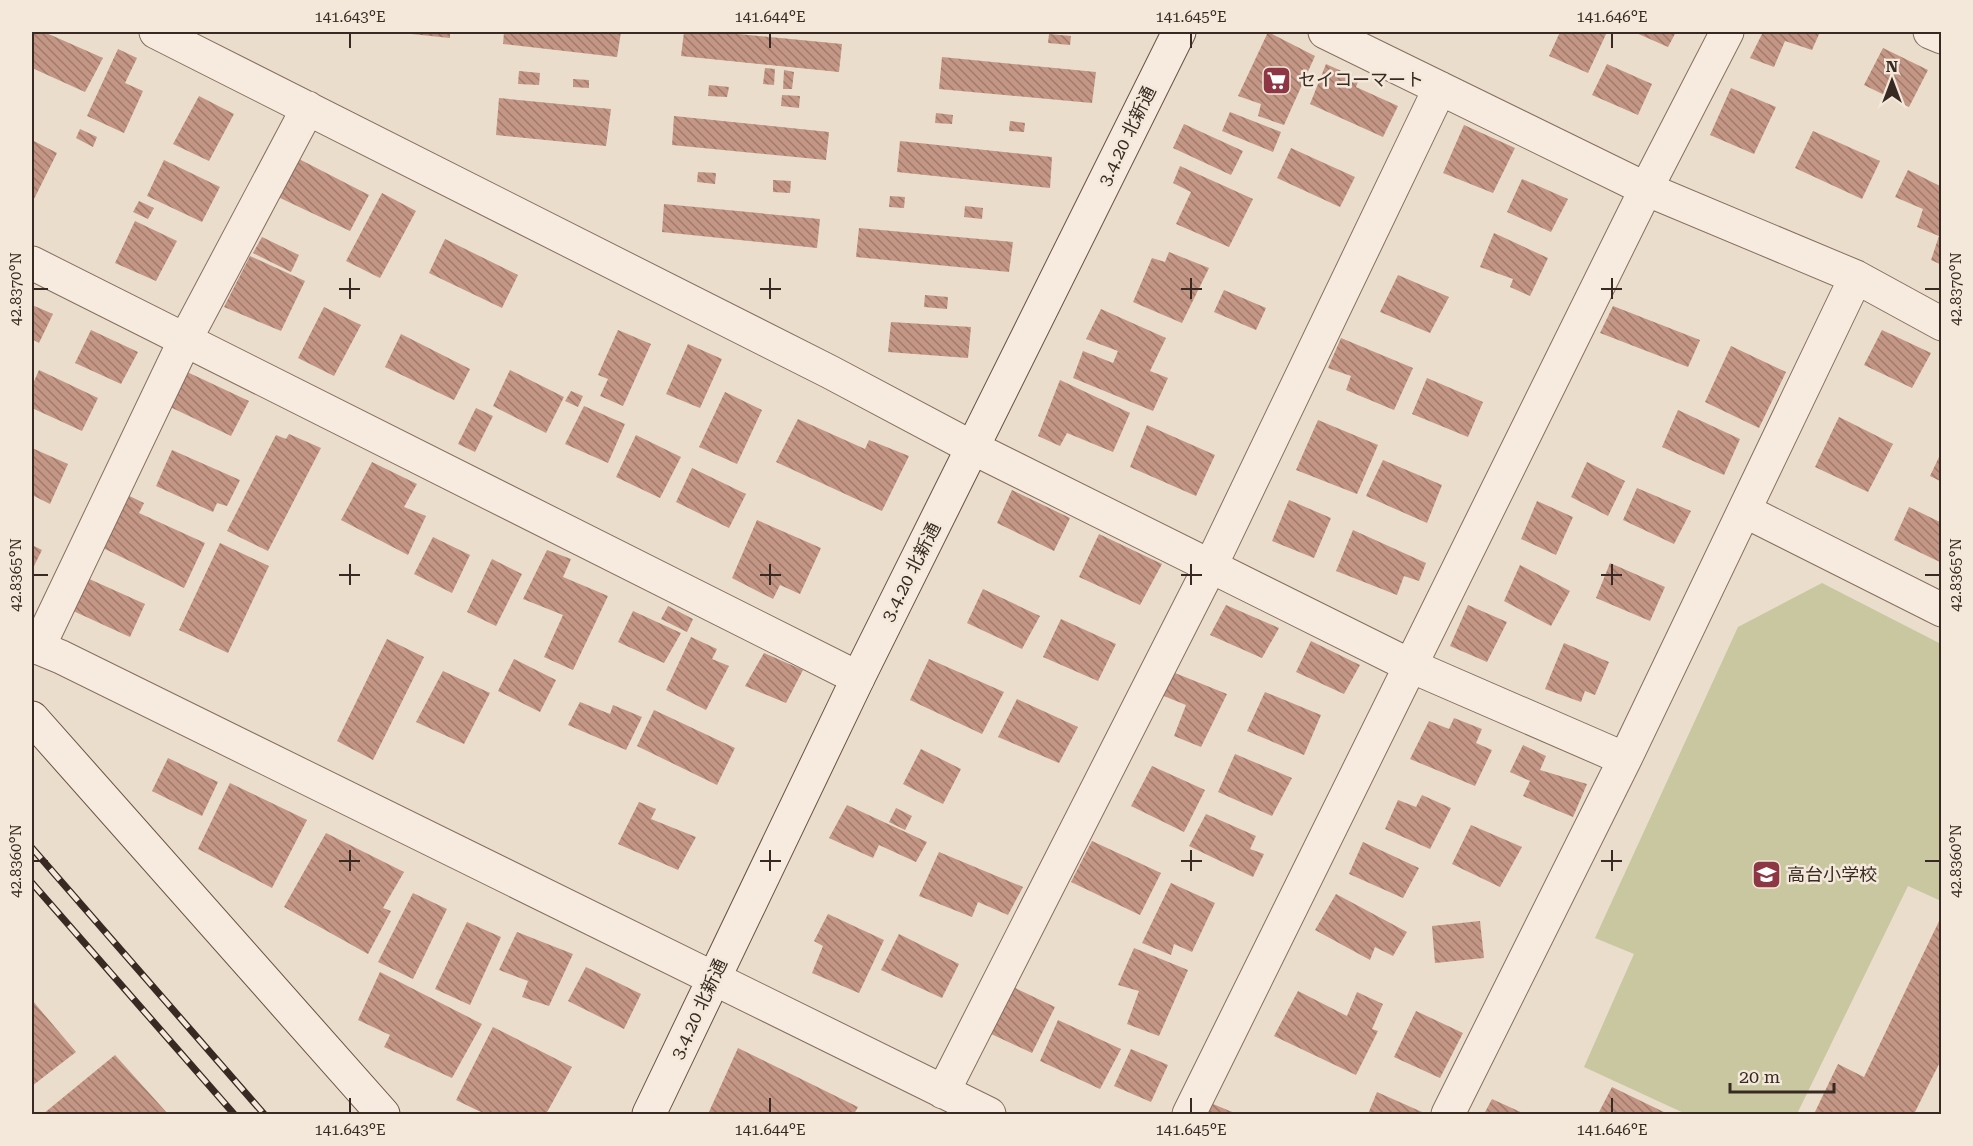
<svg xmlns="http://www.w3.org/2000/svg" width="1973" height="1146" font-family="'Roboto Serif','Noto Sans JP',serif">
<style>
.pitch{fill:#c8c7a0}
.building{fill:url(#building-back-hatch)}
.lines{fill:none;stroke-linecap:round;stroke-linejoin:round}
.street-casing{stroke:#866f61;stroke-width:35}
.secondary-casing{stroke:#685144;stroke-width:35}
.street{stroke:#f6ebde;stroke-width:33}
.secondary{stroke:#f6ebde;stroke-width:33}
.rail-casing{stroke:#382a22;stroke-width:7}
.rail{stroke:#f3e8da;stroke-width:4.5;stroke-dasharray:14;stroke-linecap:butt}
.ticks{fill:none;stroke:#382a22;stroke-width:2}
.labels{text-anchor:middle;stroke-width:5;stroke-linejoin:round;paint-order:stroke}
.poi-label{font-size:18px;fill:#382a22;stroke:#f3e8da;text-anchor:start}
.street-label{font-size:18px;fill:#382a22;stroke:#f3e8da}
.neatline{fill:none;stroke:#382a22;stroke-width:2}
.ticks-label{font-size:15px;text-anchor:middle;fill:#382a22}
</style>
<defs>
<pattern id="building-back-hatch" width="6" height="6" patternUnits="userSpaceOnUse" patternTransform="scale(1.5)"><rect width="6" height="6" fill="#c49685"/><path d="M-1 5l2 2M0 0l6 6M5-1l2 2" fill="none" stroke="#a07b6c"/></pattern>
</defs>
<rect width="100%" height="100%" fill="#eaddcb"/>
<path class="pitch" d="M1822,583L1941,644V901L1908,886L1797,1114H1686L1584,1067L1634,954L1595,938L1738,627Z"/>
<path class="building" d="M32,32H44L103,58L85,92L32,68Z
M402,32H450V38L402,33Z
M504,32H621L617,57L503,44Z
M684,32H718L842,44L839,72L681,56Z
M1268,32L1315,56L1284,125L1258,116L1261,104L1238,96Z
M1560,32H1607L1588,73L1549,56Z
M1634,32H1676L1668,47Z
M1763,32H1820L1812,50L1785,41L1774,67L1750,58Z
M1049,34L1071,36L1070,45L1048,43Z
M1883,48L1928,70L1909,107L1864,85Z
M118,49L137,58L125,83L143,91L124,133L87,116Z
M942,57L1096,72L1092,103L939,89Z
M1326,64L1359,79L1356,87L1398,106L1383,137L1310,104Z
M1607,64L1652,84L1638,115L1592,95Z
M765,68L775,69L774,85L763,84Z
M784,70L794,72L792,89H783Z
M519,71L540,73L539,85L518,84Z
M573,79L589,80V88L573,87Z
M709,85L729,87L727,97L708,96Z
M1731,88L1776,107L1754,154L1710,135Z
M782,95L800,96L799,108L781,106Z
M199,96L234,114L209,161L173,144Z
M499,98L611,109L606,146L496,135Z
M1230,112L1281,132L1273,152L1222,131Z
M936,113L953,115L952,124L935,123Z
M674,116L829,132L826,160L672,145Z
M1010,121L1025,123L1024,132L1009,131Z
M1184,124L1243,151L1231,175L1173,148Z
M1464,125L1515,148L1493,193L1443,173Z
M80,129L97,137L93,147L76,138Z
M1813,131L1880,161L1862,199L1795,168Z
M32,140L57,153L32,203Z
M900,141L1052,157L1050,188L897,172Z
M1291,148L1355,177L1340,207L1277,178Z
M299,159L369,195L350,231L278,197Z
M164,160L220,187L202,222L147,196Z
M1180,166L1253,199L1229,247L1176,224L1191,192L1173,183Z
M1908,170L1942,187V265L1931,260L1939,236L1917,227L1923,209L1895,197Z
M698,172L716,173L715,184L697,182Z
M1522,179L1568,199L1551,232L1507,212Z
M773,180L791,181L790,193L773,192Z
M382,193L416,211L380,278L346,261Z
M890,196L905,197L904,208L889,207Z
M139,201L154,208L148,219L133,212Z
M664,204L820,219L817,248L662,232Z
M965,206L983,208L982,219L964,217Z
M135,221L177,241L156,281L115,263Z
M859,228L1013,242L1009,272L856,257Z
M1494,233L1548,258L1530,296L1510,287L1513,279L1480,267Z
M262,237L299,255L291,272L253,253Z
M445,239L518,275L502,308L429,273Z
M1169,252L1209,268L1182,323L1133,302L1152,258L1165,262Z
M250,256L305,281L281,331L224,307Z
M1398,275L1449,297L1430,333L1380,312Z
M1224,290L1266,308L1256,330L1214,312Z
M925,295L948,297L947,309L924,307Z
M32,305L53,314L39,343L32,339Z
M1613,306L1700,340L1688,367L1600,333Z
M324,307L361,325L334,376L298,358Z
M1101,309L1166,338L1150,371L1168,378L1153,411L1073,378L1083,351L1113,363L1118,351L1086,339Z
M891,322L971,327L968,358L888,352Z
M91,330L138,352L121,384L75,363Z
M618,330L651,344L623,406L600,396L608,379L598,375Z
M1882,330L1931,353L1912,388L1864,365Z
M401,334L470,369L454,400L385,367Z
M1341,338L1413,368L1394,410L1346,390L1351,376L1328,368Z
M688,344L722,359L700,408L666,394Z
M1731,346L1786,372L1759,428L1705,402Z
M39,370L98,398L82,431L32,408V386Z
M510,370L564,397L546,433L493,406Z
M185,371L249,401L231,436L168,406Z
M1427,378L1483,402L1468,437L1412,414Z
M1060,380L1130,413L1113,452L1067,433L1060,446L1038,436Z
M571,391L583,396L578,407L565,401Z
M725,392L762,410L737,464L699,447Z
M584,406L625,424L608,463L565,444Z
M476,408L493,416L475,452L458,444Z
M1678,410L1740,439L1724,475L1662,447Z
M1839,417L1893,444L1868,492L1815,467Z
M798,419L865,449L869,440L909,456L882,511L776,462Z
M1318,420L1378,445L1357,494L1296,470Z
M1147,425L1215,455L1196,496L1130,467Z
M289,434L321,448L268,551L227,531L276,435L286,439Z
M636,435L681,457L660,498L616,477Z
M32,448L68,464L50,504L32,495Z
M172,450L240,480L227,506L217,503L213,512L156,486Z
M1939,457H1942V482L1930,476Z
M1383,460L1442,485L1427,523L1366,496Z
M372,462L417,484L404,507L426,516L408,555L341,520Z
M1587,462L1625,481L1608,516L1571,497Z
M692,468L746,494L729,528L676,502Z
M1637,488L1691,511L1674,544L1623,520Z
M1012,490L1070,518L1054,551L997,523Z
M121,492L144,503L139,513L205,543L184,588L97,545Z
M1289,500L1331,518L1314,558L1272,541Z
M1537,501L1573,517L1556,555L1521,539Z
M1909,507L1942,523V563L1894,540Z
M757,520L821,548L800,594L780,585L773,599L732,578Z
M1353,530L1426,563L1419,581L1404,576L1397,595L1336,571Z
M1099,534L1162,564L1140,605L1079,577Z
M433,537L470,555L452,593L414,574Z
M220,543L269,566L228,653L179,630Z
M32,545L42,550L32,570Z
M547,550L571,559L563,577L608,596L573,670L544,657L563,615L523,599Z
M492,559L522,574L496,626L467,612Z
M1610,563L1665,587L1650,621L1596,598Z
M1520,565L1570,591L1551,626L1504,601Z
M87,578L145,604L130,637L71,610Z
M983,589L1040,616L1022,649L967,623Z
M1226,605L1279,628L1262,658L1210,635Z
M1468,605L1507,622L1487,662L1450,646Z
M668,606L693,619L687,632L661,619Z
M633,611L681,633L664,663L618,642Z
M1061,619L1116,644L1098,681L1043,657Z
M691,637L717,649L712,659L729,666L706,710L666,690Z
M387,639L424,657L373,760L337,741Z
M1311,641L1360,665L1344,694L1296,672Z
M1564,643L1609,662L1595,695L1585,691L1581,702L1545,689Z
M764,653L803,670L786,703L745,686Z
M514,659L556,680L540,712L498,691Z
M929,659L1004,692L982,734L910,700Z
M443,671L490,693L464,744L416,722Z
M1170,671L1227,694L1201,747L1174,736L1186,705L1159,694Z
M1265,692L1321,715L1304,755L1247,731Z
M1017,699L1078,727L1059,763L998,737Z
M580,702L610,714L613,705L642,717L626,750L568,725Z
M654,710L735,748L717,785L637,746Z
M1454,718L1482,729L1476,743L1492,750L1475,786L1410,759L1429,721L1449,729Z
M1523,745L1546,756L1540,770L1587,784L1573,817L1523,796L1530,781L1510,772Z
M921,749L961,769L943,804L903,784Z
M1235,754L1292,778L1272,816L1218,792Z
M168,758L218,782L202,816L152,791Z
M1152,766L1205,790L1184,832L1131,806Z
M230,783L307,820L272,888L198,849Z
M1422,795L1451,808L1430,849L1385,829L1398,800L1416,807Z
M639,802L656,809L651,819L696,837L678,870L618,844Z
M847,805L927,842L916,862L879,845L873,858L829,838Z
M896,808L912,816L905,830L889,822Z
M1206,814L1256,836L1250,849L1264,854L1253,877L1189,846Z
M1471,825L1522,847L1500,887L1452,864Z
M326,833L404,872L383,908L391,911L368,954L284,907Z
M1092,841L1161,873L1140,915L1071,882Z
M1363,842L1419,868L1403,898L1349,874Z
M939,852L1023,887L1008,915L978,902L972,917L919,896Z
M1171,883L1215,903L1192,952L1174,944L1171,955L1142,943Z
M413,893L447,909L413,979L378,962Z
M1336,894L1407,932L1393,956L1375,947L1370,960L1315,930Z
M828,914L884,940L859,993L812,973L823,946L814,941Z
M1942,915V1058L1914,1114H1814L1838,1064L1864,1077Z
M1480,921L1484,958L1435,963L1432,926Z
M467,922L501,937L470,1005L435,989Z
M517,932L573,954L549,1006L522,997L528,981L499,970Z
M899,934L959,964L942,998L881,970Z
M1134,948L1188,970L1159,1036L1127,1024L1139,991L1118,985Z
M586,967L641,994L624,1029L568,1001Z
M380,972L482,1024L452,1078L384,1047L390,1035L358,1020Z
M1011,986L1055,1007L1032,1053L989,1033Z
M1298,991L1347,1016L1357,992L1383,1004L1372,1029L1378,1031L1356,1075L1274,1036Z
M32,1000L76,1052L32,1086Z
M1416,1011L1463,1033L1440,1078L1394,1057Z
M1058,1020L1121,1049L1100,1089L1040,1061Z
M493,1027L572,1067L546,1114H485L456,1100Z
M738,1048L858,1107L854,1114H708Z
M1131,1049L1168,1065L1151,1102L1114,1086Z
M115,1055L168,1114H43Z
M1612,1087L1668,1114H1598Z
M1377,1092L1422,1112L1421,1114H1368Z
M1492,1099L1525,1114H1484Z
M1213,1104L1237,1114H1208Z"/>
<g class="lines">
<defs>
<path id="street" d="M156,32L830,372L973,448L1411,666L1625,759
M1325,32L1646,189L1856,277L1942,324
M1930,32L1942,37
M32,263L858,678
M1745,511L1942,610
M32,645L61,657L989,1114
M38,648L185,340L308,108
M943,1092L1211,565L1440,88
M1189,1114L1646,189L1727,32
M1448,1114L1625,759L1856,277"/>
<path id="secondary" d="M32,718L383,1114
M649,1114L858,678L1179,32"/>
</defs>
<use href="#street" class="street-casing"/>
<use href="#secondary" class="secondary-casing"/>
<use href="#street" class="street"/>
<use href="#secondary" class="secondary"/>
<defs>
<path id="rail" d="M32,848L264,1114
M32,883L234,1114"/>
</defs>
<use href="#rail" class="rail-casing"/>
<use href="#rail" class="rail"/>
</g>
<path class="ticks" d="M350,33V48M770,33V48M1191,33V48M1612,33V48M350,278V299M770,278V299M1191,278V299M1612,278V299M33,289H48M339,289H360M760,289H781M1181,289H1202M1601,289H1622M1925,289H1940M350,564V585M770,564V585M1191,564V585M1612,564V585M33,575H48M339,575H360M760,575H781M1181,575H1202M1601,575H1622M1925,575H1940M350,850V871M770,850V871M1191,850V871M1612,850V871M33,861H48M339,861H360M760,861H781M1181,861H1202M1601,861H1622M1925,861H1940M350,1098V1113M770,1098V1113M1191,1098V1113M1612,1098V1113"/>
<defs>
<symbol id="supermarket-square" viewBox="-11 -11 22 22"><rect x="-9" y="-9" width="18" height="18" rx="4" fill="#8e3744" stroke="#f3e8da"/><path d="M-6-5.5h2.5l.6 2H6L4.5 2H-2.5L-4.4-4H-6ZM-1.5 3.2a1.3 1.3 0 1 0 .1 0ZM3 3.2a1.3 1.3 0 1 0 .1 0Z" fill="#fff"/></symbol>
<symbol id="school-square" viewBox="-11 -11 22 22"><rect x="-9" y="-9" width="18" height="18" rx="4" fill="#8e3744" stroke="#f3e8da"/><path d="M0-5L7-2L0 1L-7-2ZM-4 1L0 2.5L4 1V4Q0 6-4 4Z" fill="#fff"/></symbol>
</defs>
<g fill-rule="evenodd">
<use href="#supermarket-square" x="1260" y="64" width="33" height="33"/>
<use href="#school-square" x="1750" y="858" width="33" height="33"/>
</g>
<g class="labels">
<g class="poi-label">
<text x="1298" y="86">セイコーマート</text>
<text x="1787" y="881">高台小学校</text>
</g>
<g class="street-label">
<text transform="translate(1127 136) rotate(-64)" y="6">3.4.20 北新通</text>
<text transform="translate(911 572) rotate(-63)" y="6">3.4.20 北新通</text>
<text transform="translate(699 1009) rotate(-65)" y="6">3.4.20 北新通</text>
</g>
</g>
<rect width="1973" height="1146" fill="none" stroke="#f3e8da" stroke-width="66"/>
<g transform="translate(1892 81)" stroke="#f3e8da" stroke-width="4.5" paint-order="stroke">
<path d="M0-4.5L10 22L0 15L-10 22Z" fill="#382a22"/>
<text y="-9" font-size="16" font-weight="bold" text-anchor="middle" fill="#382a22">N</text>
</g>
<path d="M1730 1083v9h104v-9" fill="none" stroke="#382a22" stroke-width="3"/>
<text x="1739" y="1083" font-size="18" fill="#382a22" stroke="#f3e8da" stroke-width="4.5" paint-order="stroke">20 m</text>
<rect x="33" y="33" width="1907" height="1080" class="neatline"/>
<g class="ticks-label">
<text x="350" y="22">141.643°E</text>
<text x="770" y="22">141.644°E</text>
<text x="1191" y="22">141.645°E</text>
<text x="1612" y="22">141.646°E</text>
<text transform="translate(16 289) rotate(-90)" y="5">42.8370°N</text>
<text transform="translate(1956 289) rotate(-90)" y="5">42.8370°N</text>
<text transform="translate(16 575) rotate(-90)" y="5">42.8365°N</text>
<text transform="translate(1956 575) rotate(-90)" y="5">42.8365°N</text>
<text transform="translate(16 861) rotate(-90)" y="5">42.8360°N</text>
<text transform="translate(1956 861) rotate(-90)" y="5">42.8360°N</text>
<text x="350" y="1135">141.643°E</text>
<text x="770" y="1135">141.644°E</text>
<text x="1191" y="1135">141.645°E</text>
<text x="1612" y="1135">141.646°E</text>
</g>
</svg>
